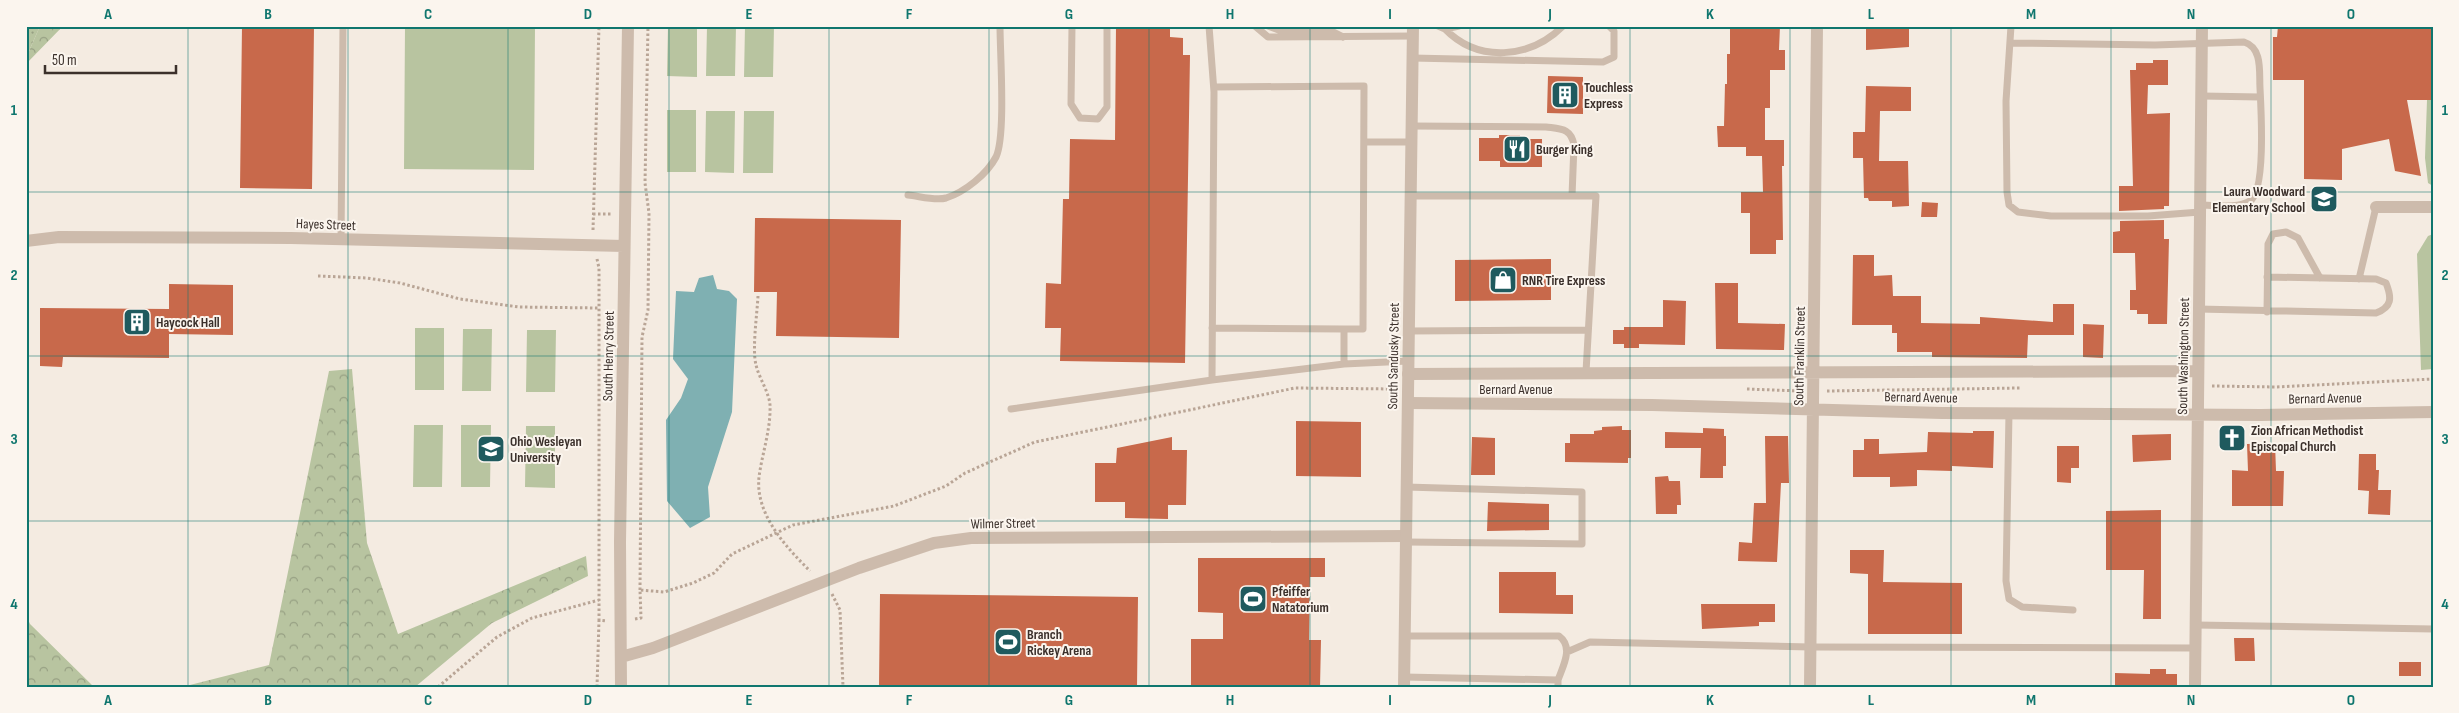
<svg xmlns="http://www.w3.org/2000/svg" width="2459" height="713" font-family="'Sofia Sans Condensed',sans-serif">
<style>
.grass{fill:url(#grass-dots)}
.forest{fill:url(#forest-crowns)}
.green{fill:#b8c4a0}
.water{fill:#7fb0b2}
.building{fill:#c8694b}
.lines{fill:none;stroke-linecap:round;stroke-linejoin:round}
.path{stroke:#b9a596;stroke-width:3;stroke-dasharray:2.5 2.5;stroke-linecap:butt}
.service{stroke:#cdbbac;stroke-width:7}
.minor{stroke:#cdbbac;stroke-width:12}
.tertiary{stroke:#cdbbac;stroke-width:12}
.grid{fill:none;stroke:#0f766e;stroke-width:1;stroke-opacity:0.55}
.labels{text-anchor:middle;stroke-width:4;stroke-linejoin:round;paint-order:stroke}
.poi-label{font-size:14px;font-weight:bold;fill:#3b302b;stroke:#fbf5ee;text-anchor:start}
.street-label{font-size:14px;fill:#3b302b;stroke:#fbf5ee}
.neatline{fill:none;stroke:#0f766e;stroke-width:2}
.grid-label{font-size:16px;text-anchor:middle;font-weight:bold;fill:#0f766e}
</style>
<defs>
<pattern id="grass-dots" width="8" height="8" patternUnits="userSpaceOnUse" patternTransform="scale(1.25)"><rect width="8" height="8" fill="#b8c4a0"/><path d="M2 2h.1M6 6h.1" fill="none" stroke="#97a083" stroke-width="1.8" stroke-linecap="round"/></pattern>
<pattern id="forest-crowns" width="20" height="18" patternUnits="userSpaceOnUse" patternTransform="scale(1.25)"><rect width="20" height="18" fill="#b8c4a0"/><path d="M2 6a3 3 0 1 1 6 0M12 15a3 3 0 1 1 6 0" fill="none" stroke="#97a083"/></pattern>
</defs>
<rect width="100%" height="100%" fill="#f4ebe1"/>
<path class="grass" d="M26,26H40L26,58Z"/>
<path class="forest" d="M40,26H63L26,64V58Z
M352,369L367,543L398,634L586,556L588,576L492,623L415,687H182L269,665L329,371Z
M26,615L30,624L94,687H26Z"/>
<path class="green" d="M405,26H535L534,170L404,169Z
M668,26H697V77L667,76Z
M707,26H736L735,76H706Z
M745,26H774L773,77H744Z
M2427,100H2433V186L2428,183L2425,158Z
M667,110H696V172H667Z
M706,111H735L734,173L705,172Z
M744,111H774L773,173H743Z
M2433,234V369L2421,370L2417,254L2428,236Z
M415,328H444V390H415Z
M463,329H492L491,391H462Z
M527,330H556L555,392H526Z
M414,425H443L442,487H413Z
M461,425H491L490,487H461Z
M526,426H555V488L525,487Z"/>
<path class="water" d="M713,275L717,289L729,291L737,299L732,412L708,487L710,517L690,528L667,501L666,420L681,398L688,379L673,359L676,291L694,292L699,278Z"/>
<path class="building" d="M242,26L314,27L312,189L240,188Z
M1116,26H1170V37L1183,38V55H1190L1185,363L1060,361L1061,328H1045L1046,283L1061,284L1063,199H1069L1070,139L1115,140Z
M1730,26H1780L1779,50H1785V70H1770V108H1765V140H1784V166H1782L1783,240H1776V254H1750V213H1741V192H1763L1762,156H1746V147H1718L1717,126H1724L1725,84H1727V54H1730Z
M1874,26H1909V47L1866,50V27Z
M2278,26H2433V100H2407L2421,176L2395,171L2389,139L2342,149V180L2304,179V80H2273V37H2277Z
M2153,60H2168V85H2148L2147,114L2170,113L2169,206H2164V209L2119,211V186H2133L2130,70H2136V63H2153Z
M1548,76L1583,77V114L1547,113Z
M1866,86L1911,87V111H1880L1879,161H1908L1909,206L1892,207V201H1869L1868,198H1864L1863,158H1853V132H1865Z
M1499,135H1520V139H1542V167H1500V161H1479V138H1499Z
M1922,202L1938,203L1937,217H1921Z
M755,218L901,220L899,338L776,336L777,292H754Z
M2164,220V239H2169L2167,324H2148V314H2137V310H2130V290H2136L2135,253H2113V232L2120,231V221Z
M1853,255H1874V276L1892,275L1893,296H1921V323L1980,324V317L2053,322V304H2074V335H2028L2027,358L1932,357V352H1897V333H1892V325H1852Z
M1551,259V300L1455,301V260Z
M1715,283H1738V323L1785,324L1784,350L1716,349Z
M169,284L233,285V335L169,334V358L63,357L62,367L40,366V308L169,309Z
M1663,300L1686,301L1685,345L1639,344V348H1624V344H1613V330H1624V327H1663Z
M2083,324L2104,325L2103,358L2083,357Z
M1296,421L1361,422V477L1296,476Z
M1622,426V430H1631V458H1628V463L1565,462V443H1570V434H1594V431L1602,430V427Z
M1703,428L1724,429V436H1726V466H1723V478H1700L1701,448H1665V432L1703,433Z
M1973,431H1994L1993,468L1952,466V471L1917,470V486L1890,487V477H1853V450H1864V439H1879V454L1927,452L1928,432L1973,433Z
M2171,434V460L2133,462L2132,435Z
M1765,436H1788L1789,483H1781L1777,562L1738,561L1739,542L1752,543L1754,503H1766Z
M1172,437V450H1187L1186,505H1168V519L1125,518V502H1095V463H1116L1117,448Z
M1472,437L1495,438V475H1471Z
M2275,443L2276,471H2284L2283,506H2232V470L2248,471L2247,444Z
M2057,446H2079V468H2071V483L2057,482Z
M2359,454H2376V470H2379L2378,490H2391L2390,515L2368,514L2369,491L2358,490Z
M1668,476L1669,481H1680L1681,505H1677V514H1656L1655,477Z
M1488,502L1549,504V530L1487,531Z
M2161,510V619H2143L2144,570H2106V511Z
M1850,550H1884L1883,582L1962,583V634H1868V574L1850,573Z
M1198,558H1325V577H1310L1309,640H1321L1320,687H1191V639H1223V613L1198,612Z
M1499,572H1556V595H1573V614L1499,613Z
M880,594L1138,597L1137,687H879Z
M1701,604H1775V622H1759V626L1702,629Z
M2234,638H2254L2255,661H2235Z
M2399,662H2421V676H2399Z
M2150,669H2166V674H2177V687H2115V673L2150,674Z"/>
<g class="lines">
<path class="path" d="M593,214H612
M593,230L599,26
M597,259L599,268V600
M318,276L367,278L400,283L460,299L519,307L599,308
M758,296C757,315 752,349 756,365C759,378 769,392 770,405C771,429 762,454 759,477C755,514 786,547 810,571
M2212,386L2277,387L2433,379
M1747,389L1800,391
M1827,391L2020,388
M640,590L642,337L648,310L649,213L645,183L648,26
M832,594L840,610L843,687
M635,619L641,618L640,590L664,592L693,583L714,573L732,554L793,525L894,506L946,486L965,473L1035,442L1295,388L1395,389
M438,687L497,637L532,618L599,600V620L607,621
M597,687L599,620"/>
<path class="service" d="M1072,26L1071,104L1080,118L1098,119L1107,107V26
M1209,26L1214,92L1212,380L1344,364L1408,361
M1255,26L1268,37L1413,36
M1268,26L1284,32L1331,31L1343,37
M1438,26L1445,29L1459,26
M2011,26L2006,101L2007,192L2009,205L2018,212L2051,216H2148L2200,212
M1445,29C1478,63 1530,59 1563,26
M2011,43L2155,45L2244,42C2263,48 2259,72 2260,88C2261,108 2266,191 2250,201C2238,209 2214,205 2200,205
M1412,58L1603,62L1614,57V31L1609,26
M1214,87L1364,86L1363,329H1344V364
M2202,96L2260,97
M1412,126L1546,127C1561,129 1571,128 1574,145L1572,196
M1364,142H1411
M908,195C919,196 935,201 946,198C965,192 987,174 996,157C1006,136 1000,53 1000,26
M1410,196H1596L1586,372
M341,240L343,26
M2359,279L2376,207
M2198,309L2376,313C2392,307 2392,298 2386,283L2376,279L2267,277
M2267,312L2268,244L2273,234L2286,232L2298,238L2320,278
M1212,328L1344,329
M1409,331L1588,330
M1011,409L1212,380
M2009,413L2006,581L2009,599L2022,607L2073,610
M1406,542L1582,544V492L1406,487
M2196,625L2433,629
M1405,636H1559C1574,647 1563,666 1558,680
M1567,652L1590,642L1810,647L2195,648
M1404,677L1558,680V687"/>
<path class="minor" d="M2376,207H2433
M26,241L59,237L291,238L624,246
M1408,374L2197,371
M1408,403L1652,405L1942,413L2261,415L2433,412
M621,657L653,648L859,568L934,543L971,538L1406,536
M621,687L620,542L628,26
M1810,687L1817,26
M2195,687L2202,26"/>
<path class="tertiary" d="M1404,687L1413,26"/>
</g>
<path class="grid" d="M188,26V687M348,26V687M508,26V687M669,26V687M829,26V687M989,26V687M1149,26V687M1310,26V687M1470,26V687M1630,26V687M1790,26V687M1951,26V687M2111,26V687M2271,26V687M26,192H2433M26,356H2433M26,521H2433"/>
<defs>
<symbol id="building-square" viewBox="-11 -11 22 22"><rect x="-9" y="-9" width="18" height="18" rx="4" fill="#1f5a5e" stroke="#fbf5ee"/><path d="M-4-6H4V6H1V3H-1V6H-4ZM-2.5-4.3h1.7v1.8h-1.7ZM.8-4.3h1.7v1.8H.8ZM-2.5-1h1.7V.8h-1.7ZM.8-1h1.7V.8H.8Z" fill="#fff"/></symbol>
<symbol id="restaurant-square" viewBox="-11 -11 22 22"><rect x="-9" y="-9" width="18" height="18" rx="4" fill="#1f5a5e" stroke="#fbf5ee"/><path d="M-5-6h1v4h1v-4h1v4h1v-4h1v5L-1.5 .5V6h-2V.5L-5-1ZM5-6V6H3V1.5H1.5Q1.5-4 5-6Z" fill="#fff"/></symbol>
<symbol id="school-square" viewBox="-11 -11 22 22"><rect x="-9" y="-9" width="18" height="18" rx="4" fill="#1f5a5e" stroke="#fbf5ee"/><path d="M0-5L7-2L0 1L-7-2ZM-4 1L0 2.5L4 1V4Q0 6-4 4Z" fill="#fff"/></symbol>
<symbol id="shop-square" viewBox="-11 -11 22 22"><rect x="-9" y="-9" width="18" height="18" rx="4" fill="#1f5a5e" stroke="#fbf5ee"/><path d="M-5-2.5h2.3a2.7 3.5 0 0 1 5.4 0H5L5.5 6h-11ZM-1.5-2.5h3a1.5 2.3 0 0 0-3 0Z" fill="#fff"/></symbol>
<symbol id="church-square" viewBox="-11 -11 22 22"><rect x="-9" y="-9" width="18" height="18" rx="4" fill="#1f5a5e" stroke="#fbf5ee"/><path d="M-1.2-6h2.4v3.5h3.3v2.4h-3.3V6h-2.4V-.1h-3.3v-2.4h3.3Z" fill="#fff"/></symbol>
<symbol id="university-square" viewBox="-11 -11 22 22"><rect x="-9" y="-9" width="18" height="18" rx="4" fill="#1f5a5e" stroke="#fbf5ee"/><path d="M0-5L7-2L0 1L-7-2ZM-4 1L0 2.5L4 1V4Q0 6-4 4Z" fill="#fff"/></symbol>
<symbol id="stadium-square" viewBox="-11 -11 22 22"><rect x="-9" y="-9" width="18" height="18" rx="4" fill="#1f5a5e" stroke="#fbf5ee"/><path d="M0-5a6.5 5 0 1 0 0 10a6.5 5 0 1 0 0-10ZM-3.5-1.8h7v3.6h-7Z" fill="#fff"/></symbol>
</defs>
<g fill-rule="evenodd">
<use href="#building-square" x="1549" y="79" width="32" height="32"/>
<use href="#restaurant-square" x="1501" y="133" width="32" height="32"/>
<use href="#school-square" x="2308" y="183" width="32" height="32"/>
<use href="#shop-square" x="1487" y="264" width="32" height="32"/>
<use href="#building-square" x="121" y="306" width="32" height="32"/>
<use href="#church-square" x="2216" y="422" width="32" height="32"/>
<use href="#university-square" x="475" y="433" width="32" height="32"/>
<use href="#stadium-square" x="1237" y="583" width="32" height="32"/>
<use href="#stadium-square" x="992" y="626" width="32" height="32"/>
</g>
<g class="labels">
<g class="poi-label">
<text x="1584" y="92">Touchless<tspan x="1584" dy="16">Express</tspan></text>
<text x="1536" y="154">Burger King</text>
<text x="2305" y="196" text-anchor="end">Laura Woodward<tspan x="2305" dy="16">Elementary School</tspan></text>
<text x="1522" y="285">RNR Tire Express</text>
<text x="156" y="327">Haycock Hall</text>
<text x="2251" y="435">Zion African Methodist<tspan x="2251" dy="16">Episcopal Church</tspan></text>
<text x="510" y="446">Ohio Wesleyan<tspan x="510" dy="16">University</tspan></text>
<text x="1272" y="596">Pfeiffer<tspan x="1272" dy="16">Natatorium</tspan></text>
<text x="1027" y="639">Branch<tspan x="1027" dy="16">Rickey Arena</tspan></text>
</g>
<g class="street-label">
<text transform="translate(326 224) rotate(2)" y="5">Hayes Street</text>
<text transform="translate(608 356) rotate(-89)" y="5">South Henry Street</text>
<text transform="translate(1393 356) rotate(-89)" y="5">South Sandusky Street</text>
<text transform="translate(1799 356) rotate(-89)" y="5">South Franklin Street</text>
<text transform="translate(2183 356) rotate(-89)" y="5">South Washington Street</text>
<text x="1516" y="394">Bernard Avenue</text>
<text transform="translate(1921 397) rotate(1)" y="5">Bernard Avenue</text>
<text transform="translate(2325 398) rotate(-1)" y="5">Bernard Avenue</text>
<text transform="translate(1003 523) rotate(-1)" y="5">Wilmer Street</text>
</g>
</g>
<rect width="2459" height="713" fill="none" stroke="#fbf5ee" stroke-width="55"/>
<path d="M45 65v8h131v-8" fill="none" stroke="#3b302b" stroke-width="2.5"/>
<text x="52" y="65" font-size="15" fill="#3b302b" stroke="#fbf5ee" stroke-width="4" paint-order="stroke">50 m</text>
<rect x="28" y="28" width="2404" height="658" class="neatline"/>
<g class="grid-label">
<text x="108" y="19">A</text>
<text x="268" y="19">B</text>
<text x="428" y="19">C</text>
<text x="588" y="19">D</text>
<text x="749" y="19">E</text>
<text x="909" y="19">F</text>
<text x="1069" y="19">G</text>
<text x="1230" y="19">H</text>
<text x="1390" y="19">I</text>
<text x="1550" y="19">J</text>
<text x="1710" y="19">K</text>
<text x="1871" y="19">L</text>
<text x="2031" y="19">M</text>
<text x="2191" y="19">N</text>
<text x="2351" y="19">O</text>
<text x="14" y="115">1</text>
<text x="2445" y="115">1</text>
<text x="14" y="280">2</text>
<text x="2445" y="280">2</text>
<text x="14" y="444">3</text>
<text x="2445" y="444">3</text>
<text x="14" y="609">4</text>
<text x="2445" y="609">4</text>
<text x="108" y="705">A</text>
<text x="268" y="705">B</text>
<text x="428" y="705">C</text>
<text x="588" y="705">D</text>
<text x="749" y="705">E</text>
<text x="909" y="705">F</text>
<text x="1069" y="705">G</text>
<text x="1230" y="705">H</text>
<text x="1390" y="705">I</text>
<text x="1550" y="705">J</text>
<text x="1710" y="705">K</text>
<text x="1871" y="705">L</text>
<text x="2031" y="705">M</text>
<text x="2191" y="705">N</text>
<text x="2351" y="705">O</text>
</g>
</svg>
